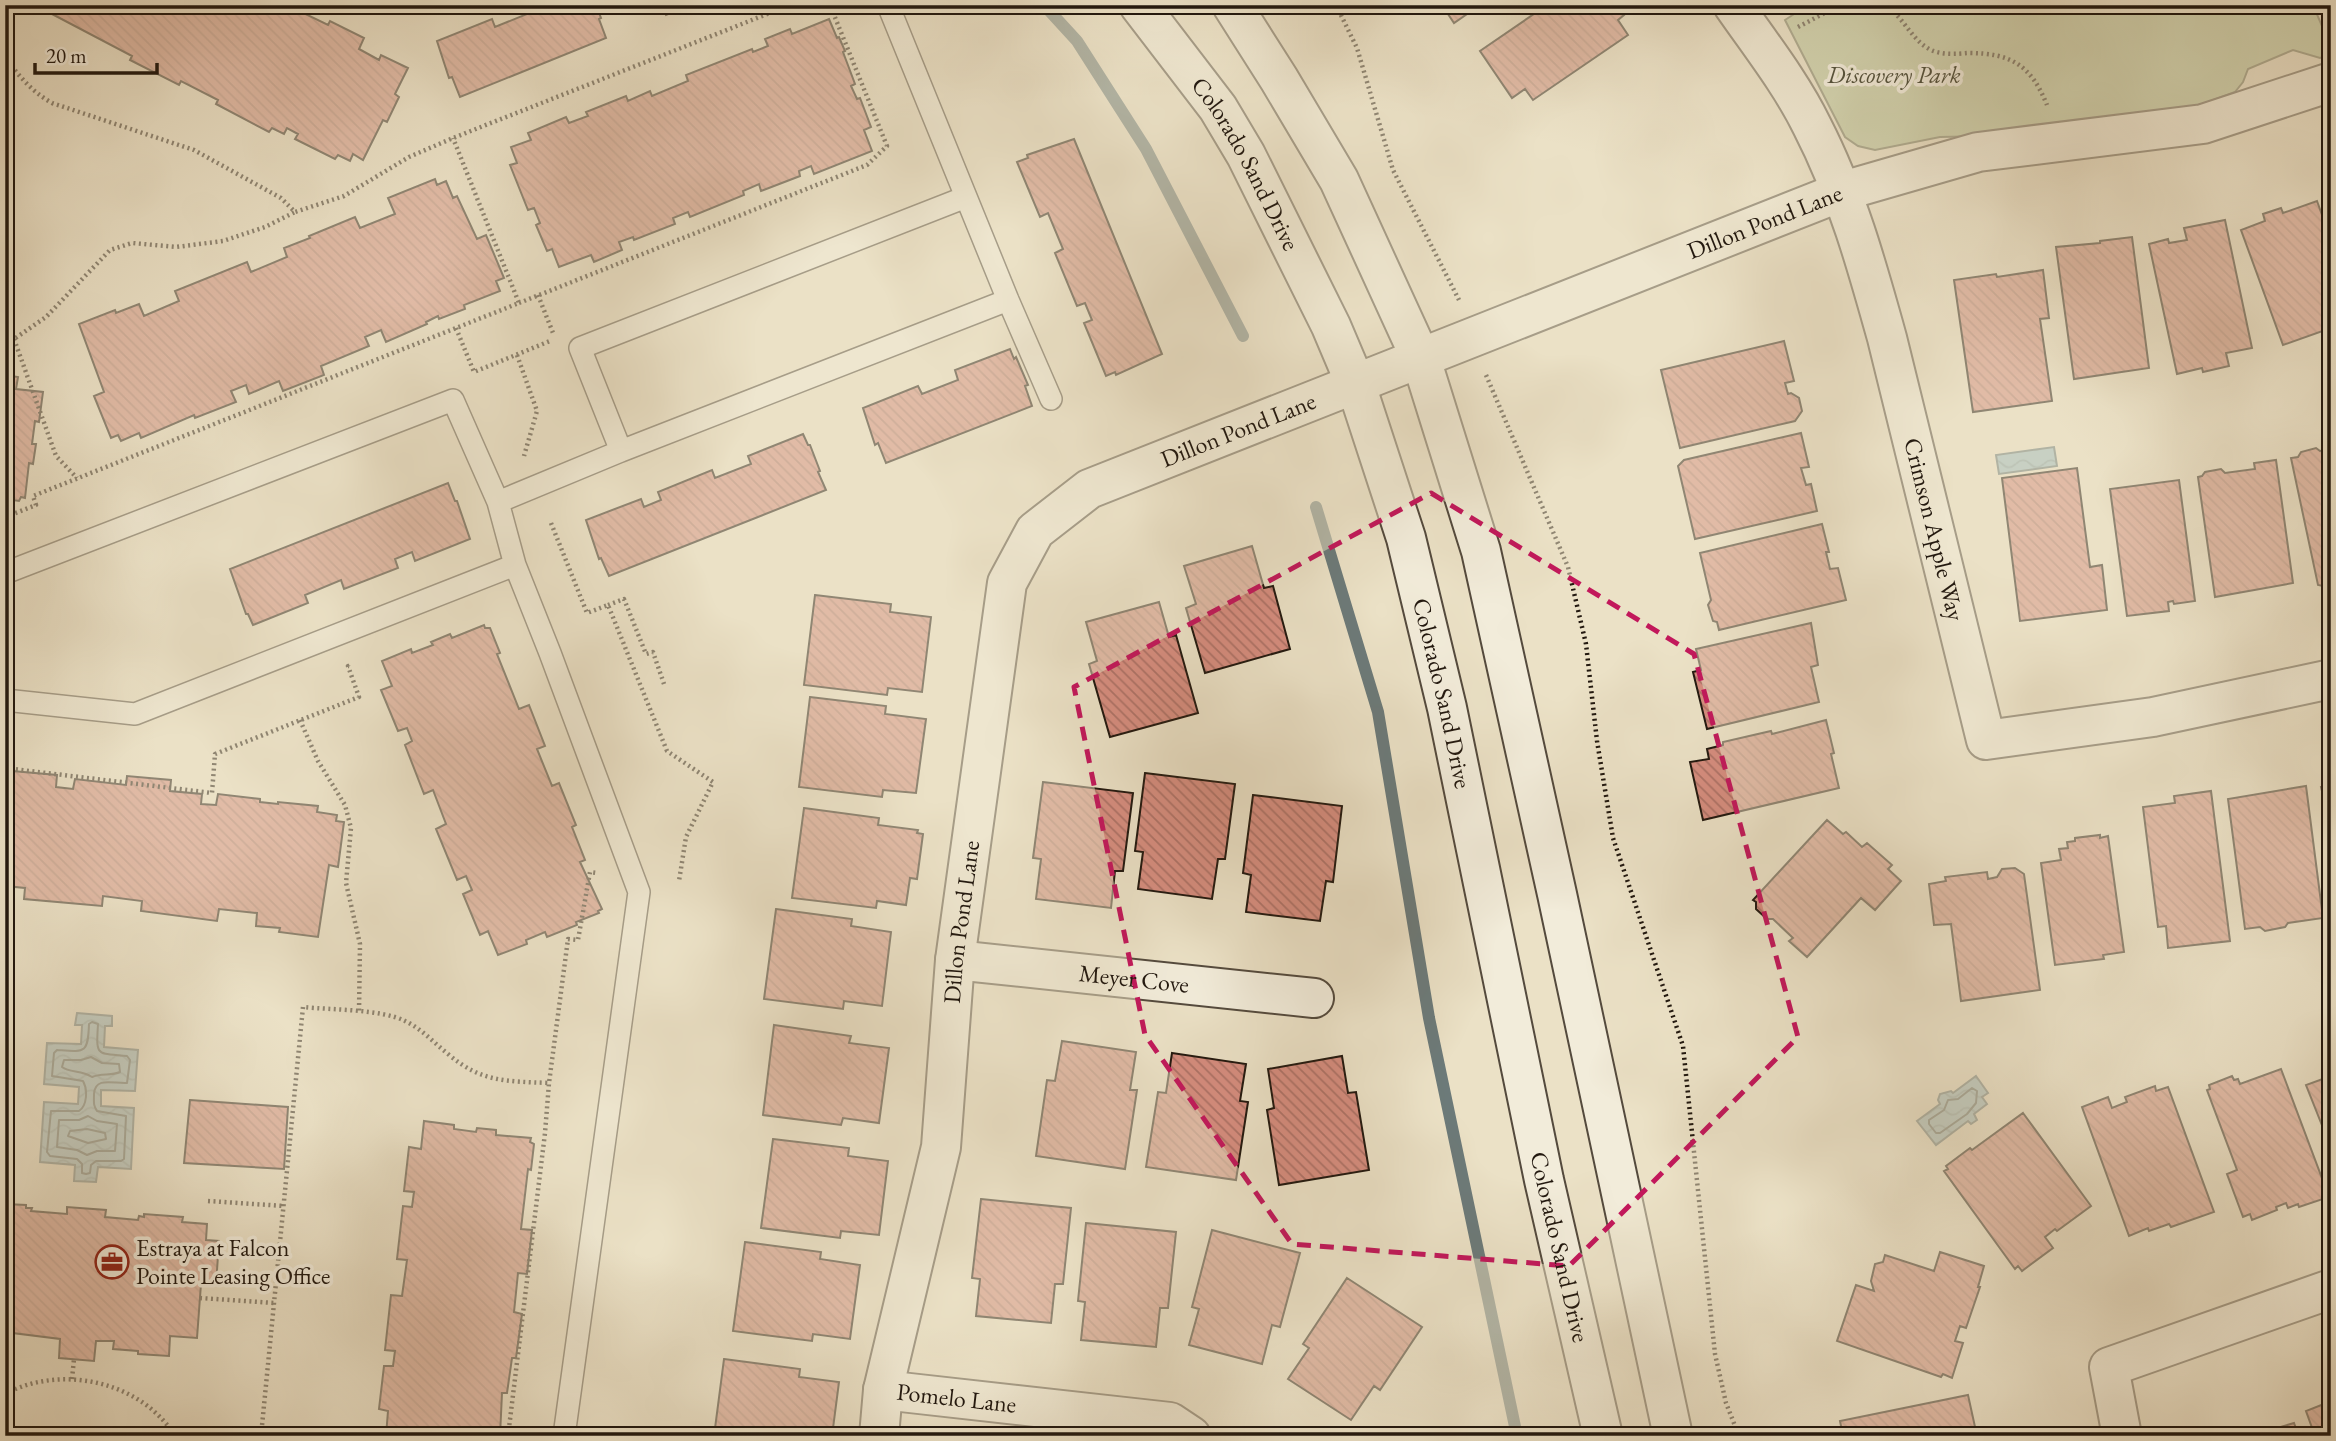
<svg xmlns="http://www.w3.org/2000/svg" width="2336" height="1441" font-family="'EB Garamond',serif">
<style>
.green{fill:#b6c396;stroke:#6c6e52;stroke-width:2}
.water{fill:url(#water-waves);stroke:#6c7a79;stroke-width:2}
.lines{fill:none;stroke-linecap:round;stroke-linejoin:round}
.shore{stroke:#606a67;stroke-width:2}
.stream{stroke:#6c7a79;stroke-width:12}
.building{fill:url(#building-back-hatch);stroke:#22180f;stroke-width:2}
.service-casing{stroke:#544a3d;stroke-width:24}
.minor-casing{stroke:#544a3d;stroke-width:42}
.path{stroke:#22180f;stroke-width:4.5;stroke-dasharray:2 3.5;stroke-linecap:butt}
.service{stroke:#f2ecda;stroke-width:21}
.minor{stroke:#f2ecda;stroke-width:38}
.marked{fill:none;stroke:#c2185b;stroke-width:5;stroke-dasharray:14 9;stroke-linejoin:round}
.labels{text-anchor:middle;stroke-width:7;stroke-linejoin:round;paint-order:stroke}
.park-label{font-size:24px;font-style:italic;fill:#56543e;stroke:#f2ecda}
.street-label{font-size:24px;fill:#22180f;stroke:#f2ecda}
.poi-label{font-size:24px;fill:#22180f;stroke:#f2ecda;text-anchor:start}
</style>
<defs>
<pattern id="water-waves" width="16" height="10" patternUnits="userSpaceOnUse" patternTransform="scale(1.75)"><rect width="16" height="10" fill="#9dbbbf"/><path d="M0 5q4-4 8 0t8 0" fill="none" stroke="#87a0a3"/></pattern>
<pattern id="building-back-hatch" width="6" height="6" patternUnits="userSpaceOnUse" patternTransform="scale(1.75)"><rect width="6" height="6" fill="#d68d7f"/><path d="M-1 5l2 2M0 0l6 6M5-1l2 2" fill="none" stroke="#ad7266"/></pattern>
</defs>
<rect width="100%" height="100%" fill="#ebe1c6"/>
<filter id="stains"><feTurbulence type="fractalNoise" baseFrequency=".00286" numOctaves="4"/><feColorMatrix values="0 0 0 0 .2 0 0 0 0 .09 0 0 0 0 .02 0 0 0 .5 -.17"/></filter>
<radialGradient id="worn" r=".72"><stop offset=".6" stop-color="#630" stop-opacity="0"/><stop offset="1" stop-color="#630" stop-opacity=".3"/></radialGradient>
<path class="green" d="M1808,5H2313L2331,47V54L2320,58L2293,50L2248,69L2243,82L2235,92L2197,106L1987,136L1940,137L1875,150L1858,146L1845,137L1785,20Z"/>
<path class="water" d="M2054,447L2057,466L1999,474L1996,455Z
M77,1013L112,1016V1026H105L104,1047L138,1050L135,1091L101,1090V1106L134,1108L131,1169L98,1167L96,1182L74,1181L75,1165L40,1162L44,1102L78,1104L79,1087L44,1084L47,1043L81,1044L82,1025H75Z
M1976,1076L1988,1093L1982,1097L1987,1104L1974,1114L1977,1120L1971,1124L1968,1121L1936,1145L1917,1121L1940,1104L1938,1100L1940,1094L1951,1091L1953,1093Z"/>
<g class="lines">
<path class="shore" d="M92,1022L98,1024C96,1057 96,1053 127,1056L130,1060L127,1083C114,1084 95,1076 94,1094C94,1102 93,1105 97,1111L126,1116L124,1159L121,1161H96L91,1165L90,1173L86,1174L82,1173V1164L77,1159L50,1156L47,1152L51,1111H79C87,1106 88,1090 83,1081L52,1076L54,1053L57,1050C85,1052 88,1054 89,1024Z
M91,1057L102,1063L119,1064L120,1072C112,1076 101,1073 92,1077C81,1070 70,1073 62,1067L64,1060H81Z
M1972,1088L1977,1091L1976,1103L1967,1114L1940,1133H1936L1929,1124V1120L1944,1110L1948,1100L1958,1099Z
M88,1116L97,1121L117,1124L115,1151H97L87,1155L77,1150L57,1147L59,1120H79Z
M87,1129L105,1133L106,1139L88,1143L68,1136L70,1131Z"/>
<path class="stream" d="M1044,5L1077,41L1146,149L1243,336
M1316,507L1378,712L1429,1018L1517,1436"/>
</g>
<path class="building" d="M48,5H287L328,25L330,21L364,38L359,49L379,60L381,55L408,68L395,94L399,97L387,122L383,120L363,160L353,154L350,161L338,155L335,159L295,139L298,134L287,128L284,134L272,128L269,132L216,104L218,100L181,81L179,85L130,60L132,56L52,14L55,9Z
M529,5H596L601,18L599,19L606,38L460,97L452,77L449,78L437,41L492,19L495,27L532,12Z
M662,5H690L666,15Z
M1442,5H1480L1454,23Z
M1547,5H1617L1624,15L1618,20L1628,35L1533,100L1525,89L1512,98L1480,51Z
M829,19L837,38L839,37L845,51L843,52L855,84L851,86L857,99L860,98L871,127L864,130L872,151L814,174L811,166L799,171L800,176L761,191L759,184L743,191L744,195L690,217L688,212L673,218L675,224L634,240L633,237L619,242L622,250L594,262L591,255L559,267L552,249L547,251L536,225L540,223L534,208L528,210L510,165L517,163L511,147L531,140L528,133L566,117L569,123L588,116L586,112L626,96L628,101L650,91L652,96L688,81L686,75L752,49L753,52L768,46L765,39L790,29L792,34Z
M1074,139L1162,354L1116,375L1115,372L1106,376L1084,323L1092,320L1085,303L1077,306L1055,253L1063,249L1048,213L1040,217L1017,162L1028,158L1027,155Z
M435,179L437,185L446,181L453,198L457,196L477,239L486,235L504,278L496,281L500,291L464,305L465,309L439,319L438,316L426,322L427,324L386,342L381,330L365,337L369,346L321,366L324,375L283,391L279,381L249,394L246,385L231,391L236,402L195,418L194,415L141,438L139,433L121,441L118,435L111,438L94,396L104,392L79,324L115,310L116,313L139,304L144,316L179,301L175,291L247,262L251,272L287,257L284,248L310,238L309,236L355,217L360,228L395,214L388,198Z
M2317,201L2331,240V328L2283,345L2241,230L2265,221L2263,214L2281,208L2283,213Z
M2225,220L2252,348L2226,353L2229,366L2203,372L2202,368L2177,374L2149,244L2168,239L2169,243L2187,240L2184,228Z
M2132,237L2149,368L2074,379L2056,247L2100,243V241Z
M2043,270L2049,318L2040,319L2052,401L1973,412L1954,280L1996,274L1997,277Z
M1784,341L1794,381L1785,383L1788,394L1791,393L1799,398L1802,411L1795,421L1680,448L1661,370Z
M1010,349L1014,359L1016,357L1028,385L1025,386L1032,406L886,463L878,443L875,445L863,408L918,386L922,394L958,380L955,370Z
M5,375L18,377L16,389L43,392L39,422L35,421L32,444H36L33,464L29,463L25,498L21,497L19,501L5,499Z
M1801,433L1809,467L1801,468L1806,485L1811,484L1817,511L1695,539L1678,466L1684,460Z
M803,434L808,445H810L820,471L818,472L826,490L609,576L601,558L599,559L586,520L641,499L644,507L661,500L658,492L712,470L715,478L751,464L748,456Z
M2316,448L2320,451L2331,449V584L2323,586L2318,585L2291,458L2298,457L2301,452Z
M2276,460L2293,583L2215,597L2198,477L2202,476L2205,472L2221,469L2225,473L2255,469L2254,463Z
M2077,468L2090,567L2102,565L2107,610L2020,621L2002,478Z
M2179,480L2195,601L2174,604L2173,601L2168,602L2169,611L2127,616L2110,489Z
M448,483L455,501H457L470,539L415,561L412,552L395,559L398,568L344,589L341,580L305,595L308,603L253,625L248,614H246L230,569Z
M1822,524L1829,552H1826L1830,569L1838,568L1846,600L1719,630L1717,622L1713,621L1708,605L1711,600L1700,553Z
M1252,546L1264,588L1273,586L1290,649L1205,673L1186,608L1196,604L1184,566Z
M815,595L891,604L890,612L931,617L922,692L888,688L887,695L804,685Z
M1159,602L1169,637L1176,635L1198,713L1110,737L1089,664L1097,661L1086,622Z
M1811,623L1818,665L1811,667L1819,702L1707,729L1693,672L1701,670L1696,649Z
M484,625L485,628H490L500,653L497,654L519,709L529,705L545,746L537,749L552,786L559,783L576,825L572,827L585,860L580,862L602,909L598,911L599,913L576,922L577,925L547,937L545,932L526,940L527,944L498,955L488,931L480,935L463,894L472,890L466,876L457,880L436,829L446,824L433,790L424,794L405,745L412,741L407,728L398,731L381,690L392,686L382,661L411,649L412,653L433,645L431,642L450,634L452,638Z
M810,697L886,706L885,714L926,719L916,793L883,790L882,797L799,787Z
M1826,720L1834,753L1831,754L1839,788L1703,820L1690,762L1709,759L1707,749L1723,745V742L1771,731L1772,734Z
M12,771L57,775L56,787L73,789L75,779L126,785L127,776L171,780L170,791L202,794L201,804L216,805L218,794L260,799V802L278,804V802L318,806L317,812L337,815L336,821L344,822L338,867L329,865L318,937L279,932L280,928L256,926L257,913L219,909L217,921L141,911L142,901L103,896L102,906L24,899L25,888L5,886V773H12Z
M1145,773L1235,784L1225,859H1218L1212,899L1138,889L1143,852L1135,851Z
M1043,782L1133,793L1123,871H1115L1111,908L1036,899L1041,859L1033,858Z
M2331,784V829L2321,787Z
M2306,786L2323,918L2288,923L2285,927L2265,931L2260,927L2245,929L2228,799Z
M2211,791L2230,941L2168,948L2166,926L2158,927L2143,807L2175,803L2174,796Z
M1253,795L1342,806L1333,882L1326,881L1320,921L1246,912L1251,875L1243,873Z
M804,808L879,818L878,825L918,830L917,833L923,834L917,879L910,878L906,905L877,901L876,908L792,898Z
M1827,820L1843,834L1846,832L1862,847L1867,843L1892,865L1888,869L1901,881L1875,910L1861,898L1807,957L1789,941L1793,938L1773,919H1767L1756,909V902L1753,900Z
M2100,835V838L2108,836L2124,952L2103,955L2104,959L2055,965L2041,863L2061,860L2059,849L2068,848L2067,842L2075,841V838Z
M2015,868L2024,874L2040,990L1961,1001L1951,924L1934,925L1929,884L1946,881L1945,877L1987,872L1988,879L1997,877L2002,869Z
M776,909L852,919L851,926L891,932L882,1006L844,1001L843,1009L764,999Z
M774,1025L851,1036L849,1043L889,1048L879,1123L843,1118L841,1125L763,1115Z
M1062,1041L1136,1052L1130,1090H1137L1125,1169L1036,1156L1047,1080L1055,1081Z
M1172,1053L1246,1064L1240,1101L1248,1102L1236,1180L1146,1167L1158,1092L1166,1093Z
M1342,1056L1348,1093L1356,1092L1369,1170L1279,1185L1267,1110L1274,1108L1268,1069Z
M2281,1069L2329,1197L2299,1207L2298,1204L2288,1208L2286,1203L2276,1207L2277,1210L2252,1220L2250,1214L2243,1217L2227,1174L2237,1170L2207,1090L2210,1089L2209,1085L2232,1076L2234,1080L2238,1079L2240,1084Z
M2331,1076V1148L2306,1085Z
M2155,1086L2156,1091L2168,1087L2214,1212L2171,1227L2169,1224L2149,1231L2148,1228L2129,1236L2082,1107L2108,1097L2112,1108L2127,1102L2125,1097Z
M190,1100L288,1107L284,1169L184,1163Z
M2023,1113L2091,1206L2057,1231L2055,1229L2045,1237L2053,1248L2022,1271L2018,1266L2015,1269L1944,1171L1948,1169L1946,1166L1970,1148L1972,1150Z
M424,1121L454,1125V1129L476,1132L477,1128L496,1130V1135L531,1138L530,1142L534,1144L531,1170L528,1169L521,1229L532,1230L527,1274L518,1273L514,1312L522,1314L516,1358H512L507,1393H502L500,1436H386L388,1411L379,1409L384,1366H393L395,1351L385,1350L391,1295L402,1296L407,1260L397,1259L403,1206L412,1207L414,1192L404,1191L409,1147L421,1149Z
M773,1139L849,1148L848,1156L888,1161L879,1235L841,1231L840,1238L761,1228Z
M981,1199L1071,1208L1063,1284H1055L1051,1323L976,1316L980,1279L972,1278Z
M5,1204L26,1205V1208H32L31,1211L67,1214V1207L106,1210L105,1217L138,1220L139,1216L144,1217V1214L183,1217L182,1222L207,1224L206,1240L219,1241L216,1285L201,1284L197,1338L170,1336L169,1356L138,1354V1351L113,1349L114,1341H96L94,1361L59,1358L60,1339L12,1333V1339H5Z
M1086,1223L1176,1232L1168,1308H1160L1156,1347L1081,1340L1085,1302L1078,1301Z
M1212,1230L1300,1253L1280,1327L1272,1325L1262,1364L1189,1345L1199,1309L1192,1307Z
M745,1242L821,1252L820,1259L860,1265L850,1339L813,1334L812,1341L733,1331Z
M1940,1252L1984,1266L1978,1287H1980L1966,1328L1960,1326L1955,1341L1963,1343L1952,1378L1943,1374L1941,1377L1837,1341L1856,1285L1874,1291L1871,1281L1875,1264L1883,1262L1885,1255L1934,1271Z
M1347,1278L1422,1327L1380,1390L1374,1386L1351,1420L1288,1379L1309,1348L1303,1344Z
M724,1359L800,1369L799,1377L839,1382L832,1436H714Z
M1968,1395L1977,1436H1843L1840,1421Z
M2329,1402L2331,1436H2315L2306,1411Z
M2294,1423L2299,1436H2259L2260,1433Z"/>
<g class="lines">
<defs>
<path id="service" d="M888,5L1008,300L1051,399
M966,197L580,348L621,451L1008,300
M5,573L453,400L498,502
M5,700L135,714L515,565
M564,1436L639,892L550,653L515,565L498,502L621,451"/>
<g id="minor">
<path id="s1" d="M1139,5L1218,108L1246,155L1331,326L1356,385L1406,538L1447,708L1544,1180L1603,1436"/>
<path d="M1232,5L1279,79L1339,180L1421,359L1481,551L1557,894L1673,1436"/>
<path id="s2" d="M1733,5C1760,44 1791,83 1812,126C1847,194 1867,266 1887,338L1986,740L2153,717L2331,679"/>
<path id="s3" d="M955,960L1314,998"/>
<path id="s4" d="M883,1390L1170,1422L1191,1436"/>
<path id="s5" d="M879,1436L883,1390L941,1147L955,960L1007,583L1035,531L1089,489L1843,191L1978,152L2203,124L2331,82"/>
<path d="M2122,1436L2109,1367L2331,1289"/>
</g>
</defs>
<use href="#service" class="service-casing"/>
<use href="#minor" class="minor-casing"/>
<path class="path" d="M1336,5L1357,48L1393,170L1459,300
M1885,5C1904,17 1911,40 1931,50C1942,55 1957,54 1968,53C2011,53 2031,65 2047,105
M1798,27L1840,5
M5,57C18,75 32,92 52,103L194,150L281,198L295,212L344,196L409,157L453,138L790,5
M538,295L553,333
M519,303L867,165L887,146L830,5
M456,328L474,372L550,341
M5,338L14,339L46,317L110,250L132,243L176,247L223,241L265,227L295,212
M14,339L56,456L77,478
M517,355L537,411L524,456
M1486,375L1568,567L1586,644L1597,741L1613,838L1683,1046L1715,1354L1726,1403L1739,1436
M5,517L36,505L33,496L519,303L453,138
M551,523L587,613L608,605L667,751L713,782L686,837L679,881
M608,605L624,599L646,654L653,652L664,684
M300,720L318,761L345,805L351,828L346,883L360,944L359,1012
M5,768L212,793L215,754L359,697L348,666H350
M208,1201L284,1206
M200,1298L274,1303
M5,1378L11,1391
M72,1379L74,1359
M5,1394C61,1364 141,1381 175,1436
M261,1436L303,1007C332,1010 381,1009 405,1021C422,1029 434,1043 448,1054C482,1083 507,1081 549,1083
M508,1436L545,1133L549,1083L568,939L578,940L590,872L597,873"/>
<use href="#service" class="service"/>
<use href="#minor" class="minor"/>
</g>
<path d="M0 0H2336V1441H0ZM1431,493L1694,654L1798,1037L1569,1266L1292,1244L1145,1035L1074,687Z" fill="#ebe1c6" fill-opacity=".55" fill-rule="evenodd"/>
<path class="marked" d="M1431,493L1694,654L1798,1037L1569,1266L1292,1244L1145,1035L1074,687Z"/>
<defs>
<symbol id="office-ring" viewBox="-11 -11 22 22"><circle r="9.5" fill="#f2ecda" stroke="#8f2418" stroke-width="1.5"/><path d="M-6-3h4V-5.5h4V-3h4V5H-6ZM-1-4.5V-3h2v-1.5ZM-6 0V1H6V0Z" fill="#8f2418"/></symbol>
</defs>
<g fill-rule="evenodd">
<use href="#office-ring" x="93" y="1243" width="38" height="38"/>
</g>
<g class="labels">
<g class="park-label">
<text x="1894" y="83">Discovery Park</text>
</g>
<g class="street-label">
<text dy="8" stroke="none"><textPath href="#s1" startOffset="192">Colorado Sand Drive</textPath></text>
<text dy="8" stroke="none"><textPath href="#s5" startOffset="1718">Dillon Pond Lane</textPath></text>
<text dy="8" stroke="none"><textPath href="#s5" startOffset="1152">Dillon Pond Lane</textPath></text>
<text dy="8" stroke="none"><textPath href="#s2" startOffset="567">Crimson Apple Way</textPath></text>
<text dy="8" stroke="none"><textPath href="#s1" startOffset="760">Colorado Sand Drive</textPath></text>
<text dy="8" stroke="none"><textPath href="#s5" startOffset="522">Dillon Pond Lane</textPath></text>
<text dy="8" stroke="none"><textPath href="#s3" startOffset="180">Meyer Cove</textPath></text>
<text dy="8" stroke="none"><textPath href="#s1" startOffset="1326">Colorado Sand Drive</textPath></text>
<text dy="8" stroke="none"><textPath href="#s4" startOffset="74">Pomelo Lane</textPath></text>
</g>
<g class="poi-label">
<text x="136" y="1256">Estraya at Falcon<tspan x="136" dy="28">Pointe Leasing Office</tspan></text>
</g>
</g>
<rect width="2336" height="1441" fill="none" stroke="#ebe1c6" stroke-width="28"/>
<rect x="7" y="7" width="2322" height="1427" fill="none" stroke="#22180f" stroke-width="3.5"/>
<rect x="14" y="14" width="2308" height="1413" fill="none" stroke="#22180f" stroke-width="2"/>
<path d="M35 63v10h122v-10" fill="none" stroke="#22180f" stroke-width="3.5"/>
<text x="46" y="63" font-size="21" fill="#22180f" stroke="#f2ecda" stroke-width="5" paint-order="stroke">20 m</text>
<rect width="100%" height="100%" filter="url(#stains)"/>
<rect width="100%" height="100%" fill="url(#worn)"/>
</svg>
